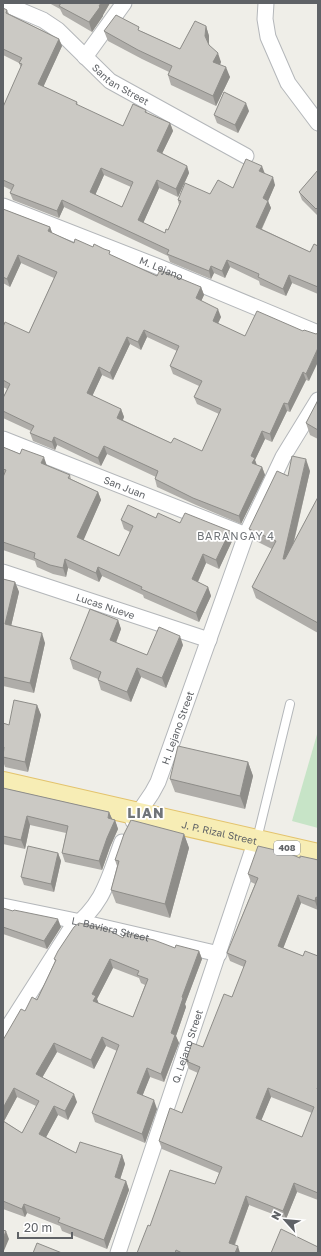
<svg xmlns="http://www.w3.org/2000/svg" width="321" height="1256" font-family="'Golos Text',sans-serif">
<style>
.green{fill:#c7e4c7}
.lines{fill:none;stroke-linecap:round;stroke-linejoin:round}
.service-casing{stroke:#b4b7ba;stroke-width:10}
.minor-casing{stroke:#b4b7ba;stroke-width:17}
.primary-casing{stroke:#e3c36d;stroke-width:24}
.service{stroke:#fff;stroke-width:8}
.minor{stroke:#fff;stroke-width:15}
.primary{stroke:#f7edb5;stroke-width:22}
.wall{fill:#afada9;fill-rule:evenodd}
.shaded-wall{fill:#8e8d89}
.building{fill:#cbc9c4;stroke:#8e8d89;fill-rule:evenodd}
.labels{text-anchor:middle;stroke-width:3.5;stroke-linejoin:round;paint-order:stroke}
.shield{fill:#fff;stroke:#8f9194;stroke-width:1}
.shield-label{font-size:9px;font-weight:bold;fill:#5f6266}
.street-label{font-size:10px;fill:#5f6266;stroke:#fff}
.neighbourhood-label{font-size:11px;letter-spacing:1px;fill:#707478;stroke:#fff}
.district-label{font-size:14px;font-weight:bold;letter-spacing:1px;fill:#707478;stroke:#fff}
</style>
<rect width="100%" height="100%" fill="#efeee8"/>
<path class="green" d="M318,731V828L292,821Z"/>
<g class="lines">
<defs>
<path id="service" d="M257,839L290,704"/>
<g id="minor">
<path id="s1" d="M3,3L43,20L58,30L110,81L246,156"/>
<path d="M266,3L265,19L268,37L288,83L318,123"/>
<path d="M85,57L124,3"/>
<path id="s2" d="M3,206L159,267L318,333"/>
<path id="s3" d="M3,439L246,535"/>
<path id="s4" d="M3,572L209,640"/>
<path id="s5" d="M133,821L152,793L158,782L246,535L283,457L318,400"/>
<path id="s6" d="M3,906L81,922L219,954"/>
<path d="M3,1035L70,930C104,904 108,880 122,842"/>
<path id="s7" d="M118,1253L256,840"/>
</g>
<g id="primary">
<path id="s8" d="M3,783L318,855"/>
</g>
</defs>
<use href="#service" class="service-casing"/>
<use href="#minor" class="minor-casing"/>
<use href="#primary" class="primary-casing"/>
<use href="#service" class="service"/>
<use href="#minor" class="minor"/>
<use href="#primary" class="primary"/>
</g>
<path class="wall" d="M49,3H110L103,15V16L92,32L63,15L60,9Z
M3,8L7,10L9,14L59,39L62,46L43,87L77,102L78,106L123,126L146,110L147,113L170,123L173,131L162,153L187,166L189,173L178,197L159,188L143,223L165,233L168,230L179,205L178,200L210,194L233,188L264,173L275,185L268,201L271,208L262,229L310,252L318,246V294L292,283L286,296L260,285L259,281L230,267L225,278L214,273L211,279L170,262L168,256L64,207L59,218L13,200L10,193L11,190L3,186V107L21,68L19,63L3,55ZM104,175L131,187L122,207L95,195Z
M206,26L209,36V45L221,62L220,65L230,77L216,106L171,85L168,75L169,72L142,59L108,41L104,31H141L180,49Z
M249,111L238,133L217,123L214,115Z
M318,170V216L302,200L299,192Z
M3,209L50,227L52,233L74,243L111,255L157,276L201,287L204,295L201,301L221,317L218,324L245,336L303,331L309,381L306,380L290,412L287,411L272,442L265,439L255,460L257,465L262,467L265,475L241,524L196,505L157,487L155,479L156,477L107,454L101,466L57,445L55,450L33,441L30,433L31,431L3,418V398L7,389L3,387V327L29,333L54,278L21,263L10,287L3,283ZM147,337L177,351L170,366L173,374L199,386L194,397L197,404L219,414L202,451L171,443L123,420L124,417L121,409L92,396L102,375L113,380L130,344L141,350Z
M318,400V439L310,435L306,423Z
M3,447L70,475L71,479L98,492L101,500L83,540L119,556L130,532L124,529L121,520L156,518L180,523L230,531L233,539L219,569L206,563L198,582L208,587L211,596L199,622L144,598L143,595L102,576L99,582L68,568L66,577L53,574L37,567L35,561L3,550Z
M310,471L294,542L318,497V633L256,598L252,587L272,549L254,540L249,529L288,476Z
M3,579L15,582L19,592L11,626L45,643L34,693L3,686Z
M118,620L121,629L116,643L147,655L183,645L166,688L141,677L131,702L101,690L98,680V679L73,669L70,659Z
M37,705L41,715L28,772L5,767L3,761V723L9,725Z
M248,762L253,776L245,809L175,792L170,779Z
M3,788L109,812L112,819L115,820L118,829L110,847L102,870L65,862L62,853L66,833L30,825L25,849L3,844Z
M184,834L189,848L170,918L116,903L111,890L117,866L115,860Z
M58,853L61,861L54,892L24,885L21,877Z
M300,858L318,860V910L301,903L283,948L303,956H318V1200L297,1192L286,1219L249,1205L235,1245L240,1253H137L150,1226L215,1184L219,1173L162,1149L159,1141L182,1113L198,1073L189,1069L186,1061L203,1047L232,997L244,967L230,961L227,953L255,884L251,882L248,874ZM271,1097L312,1113L302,1137L261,1120Z
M3,908L61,927L47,949L3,934Z
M123,938L175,948L199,951L202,959L185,1004L186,1007L176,1036L179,1043L164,1082L150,1077L142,1096L157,1109L145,1143L95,1122L92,1113L117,1051L106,1046L94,1069L57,1052L42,1078L77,1102L68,1120L58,1115L46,1137L76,1153L122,1155L125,1164L120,1179L126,1181L129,1190L107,1249L62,1231L60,1226L27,1213L25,1217L3,1209V1040L25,1011L37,1000L55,961L54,959ZM113,968L139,978L141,983L145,985L133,1017L98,1003L97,999ZM17,1097L36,1106L22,1133L4,1121Z"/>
<path class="shaded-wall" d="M101,3H110L103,15V16L92,32L89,22Z
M206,26L209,36V45L205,36Z
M59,39L62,46L41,92L38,84Z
M218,53L221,62L217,71L213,62Z
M226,67L230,77L216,106L213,96Z
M246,103L249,111L238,133L235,125Z
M170,123L173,131L160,158L157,151Z
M187,166L189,173L178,197L176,189Z
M262,166L265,174L259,171Z
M101,168L104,175L93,200L90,192Z
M273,177L275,185L266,206L263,198Z
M157,180L159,188L141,228L138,220Z
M62,200L64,207L59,218L57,211Z
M268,201L271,208L259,234L256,227Z
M50,227L53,235L48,231Z
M18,255L21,263L10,287L7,279Z
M227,260L230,267L225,278L222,271Z
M211,266L214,273L211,279L209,271Z
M289,275L292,283L286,296L283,289Z
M201,287L204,295L199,306L196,298Z
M218,309L221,317L215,329L213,321Z
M144,330L147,337L141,350L138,342Z
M127,337L130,344L113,380L110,373Z
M318,348V362L309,381L306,374Z
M99,367L102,375L90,401L87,393Z
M303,372L306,380L290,412L288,404Z
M284,403L287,411L272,442L270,434Z
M121,409L124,417L120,426L117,418Z
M262,431L265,439L255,460L257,466L255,470L251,456Z
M54,437L57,445L55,450L52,442Z
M104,446L107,454L101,466L98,458Z
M44,457L47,466L41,463Z
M306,459L310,471L287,570L283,559Z
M262,467L265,475L241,524L239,516Z
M98,492L101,500L81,546L77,537Z
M230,531L233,539L219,569L216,560Z
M203,554L206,563L195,588L192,579Z
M65,559L68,568L66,577L63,568Z
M98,567L102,576L99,582L96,573Z
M15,582L19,592L9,635L5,624Z
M208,587L211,596L199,622L196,613Z
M118,620L121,629L113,650L110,640Z
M42,633L45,643L34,693L30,683Z
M180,636L183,645L166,688L162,678Z
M137,668L141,677L131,702L127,692Z
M37,705L41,715L28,772L25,762Z
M248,762L253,776L245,809L240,796Z
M109,812L113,821L108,818Z
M27,816L30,825L25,849L21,840Z
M115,820L118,829L110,847L102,870L99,861L107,838Z
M184,834L189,848L170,918L165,904Z
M58,853L61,861L54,892L51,884Z
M298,895L301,903L281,954L278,946Z
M316,897L318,902V910L315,901Z
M58,919L61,927L47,949L44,941Z
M199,951L202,959L185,1004L186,1007L176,1036L179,1043L164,1082L161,1074L171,1033L182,997Z
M110,959L113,968L97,999L99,1004L93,1001L92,994Z
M102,1037L106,1046L94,1069L91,1060Z
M54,1043L57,1052L39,1083L36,1074Z
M147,1068L150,1077L140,1102L137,1093Z
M14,1088L17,1097L3,1123V1108Z
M268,1088L271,1097L259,1126L256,1118Z
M74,1094L77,1102L68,1120L65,1111Z
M154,1100L157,1109L145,1143L142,1134Z
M54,1106L58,1115L43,1143L39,1134Z
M122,1155L125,1164L118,1186L115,1177Z
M126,1181L129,1190L107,1249L104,1240Z
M294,1183L297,1192L286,1219L283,1211Z
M246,1196L249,1205L232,1251L229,1243Z
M24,1204L27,1213L25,1217L22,1209Z
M6,1231L9,1239L3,1253V1239Z
M238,1246L240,1253H235Z"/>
<path class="building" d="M61,3H101L99,6L100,7L89,22L59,6Z
M3,8L7,10L6,13L59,39L38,84L77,102L76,104L123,126L133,104L146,110L145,112L170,123L157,151L187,166L176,189L157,180L138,220L165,233L166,229L168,230L181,201L178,200L185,183L210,194L218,180L233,188L246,159L262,166L259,171L273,177L263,198L268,201L256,227L310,252L314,244L318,246V287L289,275L283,289L258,277L259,274L227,260L222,271L211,266L209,271L167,254L169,250L62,200L57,211L10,193L14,185L3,180V107L22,64L19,63L22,58L3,49ZM101,168L133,182L122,207L90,192Z
M116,15L139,27L138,30L180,49L195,21L206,26L205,36L209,45L218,53L213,62L226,67L213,96L168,75L172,66L138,50L104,31Z
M224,92L246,103L235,125L214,115Z
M318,170V207L316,209L299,192Z
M3,209L50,227L48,231L74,243L75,239L93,247L94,244L104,249L110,251L109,254L157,276L160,270L201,287L196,298L218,309L213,321L245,336L257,311L303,331L304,330L316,334L318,333V348L306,374L303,372L288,404L284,403L270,434L262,431L251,456L255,458L252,463L262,467L239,516L193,498L155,479L158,471L104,446L98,458L54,437L52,442L30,433L34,426L3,411V398L10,384L3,380V327L5,322L29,333L57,272L18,255L7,279L3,277ZM144,330L179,346L170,366L202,381L194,397L221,409L202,451L174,438L171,443L117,418L121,409L87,393L99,367L110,373L127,337L138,342Z
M318,400V430L306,423Z
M3,447L20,454L22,449L44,457L41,463L70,475L68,478L98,492L77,537L119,556L133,526L121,520L128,505L156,518L158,513L180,523L185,513L230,531L216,560L203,554L192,579L208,587L196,613L141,589L142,587L98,567L96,573L65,559L63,568L50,565L34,558L35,553L3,542V477L6,470L3,469Z
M292,456L306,459L283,559H285L318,497V623L252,587L276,541L249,529L277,471L288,476Z
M3,579L15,582L5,624L42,633L30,683L3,677Z
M90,609L118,620L110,640L147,655L159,627L180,636L162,678L137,668L127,692L98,680L101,672L70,659Z
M14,700L37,705L25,762L3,757L4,747H3V723L9,725Z
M178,746L248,762L240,796L170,779Z
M3,788L109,812L108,818L115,820L107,838L99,861L62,853L68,826L27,816L21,840L3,836Z
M131,820L184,834L165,904L111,890L119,861L115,860L124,834Z
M28,846L58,853L51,884L21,877Z
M258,846L288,853L300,858V856L314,859L318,860V898L316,897L315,901L298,895L278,946L303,956L305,951L318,956V1086L317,1089H318V1193L294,1183L283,1211L246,1196L229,1243L238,1246L235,1253H182L176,1250L175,1253H137L148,1225L150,1226L170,1170L215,1184L222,1167L159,1141L170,1108L182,1113L200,1067L186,1061L192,1043L203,1047L224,994L232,997L246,961L227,953L258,878L248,874ZM268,1088L314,1107L302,1137L256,1118Z
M3,908L13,911L14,910L58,919L44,941L3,927Z
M79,923L107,929L123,938L125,933L154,940L175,948L176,945L199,951L182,997L183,998L171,1033L175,1035L161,1074L147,1068L137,1093L154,1100L142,1134L92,1113L119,1045L102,1037L91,1060L54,1043L36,1074L74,1094L65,1111L54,1106L39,1134L76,1153L80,1142L122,1155L115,1177L126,1181L104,1240L58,1222L60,1218L24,1204L22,1209L3,1201V1121L22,1133L39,1101L14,1088L3,1108V1040L21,1009L25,1011L32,997L37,1000L56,960L54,959L58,951L74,927ZM110,959L139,971L137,975L148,979L133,1017L93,1001L96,996L92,994Z
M281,1229L318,1247V1253H271Z
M3,1230L6,1231L3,1239Z
M37,1243L62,1253H33Z"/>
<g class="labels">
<rect class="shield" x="274" y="841" width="26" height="14" rx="3"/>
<g class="shield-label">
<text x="287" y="851">408</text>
</g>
<g class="street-label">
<text dy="4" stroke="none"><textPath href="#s1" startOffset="145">Santan Street</textPath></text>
<text dy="4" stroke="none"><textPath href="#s2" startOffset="170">M. Lejano</textPath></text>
<text dy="4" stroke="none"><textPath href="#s3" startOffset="131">San Juan</textPath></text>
<text dy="4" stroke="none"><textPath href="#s4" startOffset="108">Lucas Nueve</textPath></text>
<text dy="4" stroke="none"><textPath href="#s5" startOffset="104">H. Lejano Street</textPath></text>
<text dy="4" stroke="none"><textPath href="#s8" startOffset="222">J. P. Rizal Street</textPath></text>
<text dy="4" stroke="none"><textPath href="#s6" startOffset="110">L. Baviera Street</textPath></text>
<text dy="4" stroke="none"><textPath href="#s7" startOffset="218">Q. Lejano Street</textPath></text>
</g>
<g class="neighbourhood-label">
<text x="236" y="540">BARANGAY 4</text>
</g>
<g class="district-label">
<text x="146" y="818">LIAN</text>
</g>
</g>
<rect width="321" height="1256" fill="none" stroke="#5f6266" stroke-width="8"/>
<g transform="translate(285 1220) rotate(297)" stroke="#ffffff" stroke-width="3" paint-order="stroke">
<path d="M0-3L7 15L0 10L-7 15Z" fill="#5f6266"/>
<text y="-6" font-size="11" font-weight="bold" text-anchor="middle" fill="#5f6266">N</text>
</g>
<path d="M18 1232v6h54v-6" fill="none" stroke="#5f6266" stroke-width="2"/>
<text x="24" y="1232" font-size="12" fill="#5f6266" stroke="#ffffff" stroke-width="3" paint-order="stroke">20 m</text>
</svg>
